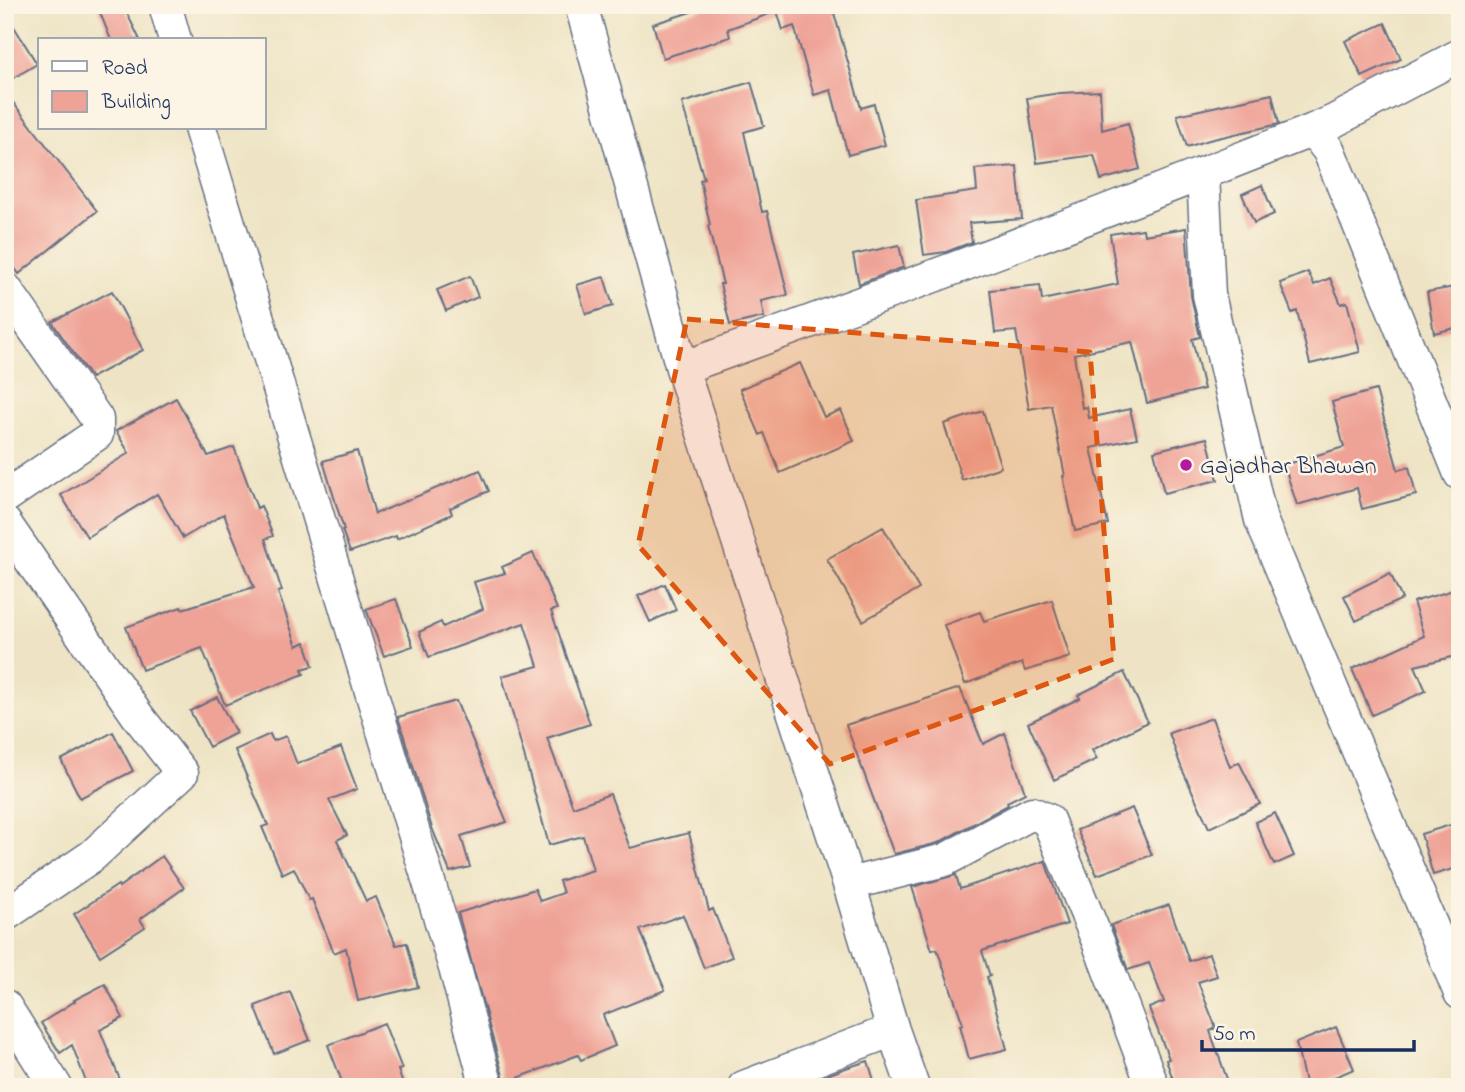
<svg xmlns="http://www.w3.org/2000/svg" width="1465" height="1092" font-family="'Indie Flower',sans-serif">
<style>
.building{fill:#efa296}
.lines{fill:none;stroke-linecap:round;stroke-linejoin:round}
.minor-casing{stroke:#656e82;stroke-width:35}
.minor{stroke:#fff;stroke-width:32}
.marked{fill:#de5710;fill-opacity:0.2;stroke:#de5710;stroke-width:5;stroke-dasharray:14 9;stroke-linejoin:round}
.poi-dot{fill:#b5179e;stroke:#fcf5e5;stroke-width:2.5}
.labels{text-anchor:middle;stroke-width:5;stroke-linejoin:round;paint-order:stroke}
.poi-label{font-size:24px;fill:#1b2f5e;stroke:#fcf5e5;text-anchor:start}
</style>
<rect width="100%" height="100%" fill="#fcf5e5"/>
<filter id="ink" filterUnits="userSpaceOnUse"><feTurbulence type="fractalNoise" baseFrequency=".0143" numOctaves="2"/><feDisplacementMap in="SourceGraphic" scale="14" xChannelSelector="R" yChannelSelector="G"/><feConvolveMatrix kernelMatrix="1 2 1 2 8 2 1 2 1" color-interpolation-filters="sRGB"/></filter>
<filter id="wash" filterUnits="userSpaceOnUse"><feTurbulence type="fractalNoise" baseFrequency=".00686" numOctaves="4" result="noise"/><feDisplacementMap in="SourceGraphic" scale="28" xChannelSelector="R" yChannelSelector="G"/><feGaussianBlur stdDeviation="1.57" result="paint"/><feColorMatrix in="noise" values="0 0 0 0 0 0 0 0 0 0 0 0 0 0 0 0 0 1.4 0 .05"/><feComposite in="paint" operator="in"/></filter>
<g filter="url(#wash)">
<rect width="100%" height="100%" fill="#eee4c5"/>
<g id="blocks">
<path class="building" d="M97,5H123L140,40H111Z
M713,5H844L845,9L834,13L861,108L874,104L885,145L848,155L831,90L814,95L794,26L783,30L777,11L728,29L730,37L663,58L653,24Z
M5,12L37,64L5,83Z
M1385,23L1401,59L1362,77L1345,41Z
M751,82L764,126L744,132L762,212L767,211L788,295L761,301L764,317L730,325L720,284H723L708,226L710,225L700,180L704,179L682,103Z
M1100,91L1102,130L1128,123L1140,169L1101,180L1094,155L1037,163L1027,98L1060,93Z
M5,92L97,211L19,274L5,255Z
M1272,94L1279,124L1209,140L1187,147L1177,115Z
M1017,166L1022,219L969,223L972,242L946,252L924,255L916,200L977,191L975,169Z
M1262,185L1274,214L1254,223L1242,194Z
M1186,228L1191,296L1200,337L1192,339L1204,389L1147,403L1132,342L1074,354L1082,408L1087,407L1089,418L1130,409L1137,438L1091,448L1108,524L1075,531L1063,476H1065L1051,405L1029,409L1016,331L995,333L990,290L1040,285L1042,300L1118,284L1110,234L1143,229L1144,235Z
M899,245L904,267L859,284L853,255Z
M1308,272L1314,285L1330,278L1341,304L1347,302L1360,352L1310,364L1297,311L1292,313L1280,283Z
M470,276L478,297L446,311L437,290Z
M604,277L613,306L586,314L577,285Z
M1460,286V327L1434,333L1427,292Z
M112,291L143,350L91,378L52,322Z
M800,363L824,417L841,410L854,441L780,473L764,433L760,435L740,389Z
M1376,390L1398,470L1409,467L1416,495L1362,509L1357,488L1297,505L1284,465L1344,447L1332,402Z
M176,398L208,456L234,447L257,508L261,506L273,536L265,539L282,591L278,592L297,646L305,642L313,666L302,669L304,674L225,705L202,648L142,670L126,627L181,607L182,609L254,587L224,514L183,538L157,494L87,537L61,495L129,453L116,431Z
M983,411L1001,467L962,480L944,424Z
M1207,438L1218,480L1164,493L1154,451Z
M357,451L375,514L480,470L489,491L450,508L452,514L397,539L396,536L350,552L342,530H344L323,461Z
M883,527L919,589L863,621L827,559Z
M533,553L557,609L551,611L590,724L547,738L573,807L610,794L630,848L689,833L709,911L713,909L732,957L704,968L683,915L640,930L665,990L603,1015L615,1046L581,1060L578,1055L505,1083L458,913L535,889L540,901L563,893L559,881L593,870L583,836L549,845L502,676L538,666L524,623L429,657L419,632L441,622L443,627L483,609L474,582L505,573L502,567Z
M1390,573L1402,599L1356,621L1344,596Z
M665,584L676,610L650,622L638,596Z
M1460,588V655L1415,666L1426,691L1372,715L1352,669L1424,636L1413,602Z
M396,599L413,646L384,656L366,609Z
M1052,600L1070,657L1025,671L1022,663L965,684L944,625L980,612L984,621Z
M1124,672L1148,722L1092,750L1097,759L1054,780L1028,723L1080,698L1078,695Z
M960,688L983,744L1005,733L1025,793L1007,802L1008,805L938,843L894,854L846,725Z
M217,697L236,733L209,747L190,711Z
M456,701L507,822L461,836L470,867L450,872L432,828L398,717Z
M1212,718L1230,767L1239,762L1260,804L1209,828L1182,769L1169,733Z
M113,732L133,771L80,798L61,760Z
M270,734L273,741L286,736L297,764L341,747L357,789L329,800L347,835L337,840L366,901L376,897L396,945L407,943L418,987L358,1001L346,948L334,953L312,899L309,900L294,868L282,874L262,827L268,825L235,750Z
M1132,808L1152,855L1097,875L1077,830Z
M1275,813L1294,856L1274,865L1255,822Z
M1460,822V867L1433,875L1421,834Z
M162,856L184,888L140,919L145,927L100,956L74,914L118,885L119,887Z
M1045,861L1067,924L982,951L990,976L987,977L1007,1049L969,1059L960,1025L963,1024L937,949L932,950L912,887L956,875L960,889Z
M1169,905L1189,961L1209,954L1217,976L1198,982L1216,1028L1210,1031L1228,1082L1214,1087H1176L1166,1060L1169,1059L1149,1008L1164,1002L1149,963L1128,970L1111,925Z
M105,984L123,1018L100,1030L120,1080L103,1087H88L72,1045L60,1053L41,1023L75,1001L74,1000Z
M290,992L310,1040L274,1054L255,1006Z
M384,1023L402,1069L398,1070L404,1087H344L328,1045Z
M1336,1027L1354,1069L1311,1087H1306L1296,1043Z
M868,1061L876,1087H803V1084L846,1068Z"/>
</g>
</g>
<g filter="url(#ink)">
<use href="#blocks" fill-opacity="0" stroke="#656e82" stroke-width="2"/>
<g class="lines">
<defs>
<path id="minor" d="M165,5L175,40
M581,5L682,368L849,884L893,1030L913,1087
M200,128L455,968L487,1087
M1313,130L1329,151L1460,474
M1203,174L1209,295L1261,520L1460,993
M5,288L97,419V434L5,497
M682,368C894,292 1104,213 1313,130L1334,121L1460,55
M5,523L137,715L182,773L92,856L5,915
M849,884L945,860L1032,813L1048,820L1099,944L1153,1087
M5,1006L56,1087
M744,1087L893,1030"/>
</defs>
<use href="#minor" class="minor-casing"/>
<use href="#minor" class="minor"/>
</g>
</g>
<path class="marked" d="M687,319L1090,352L1114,659L830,764L638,545Z"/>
<circle class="poi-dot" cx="1186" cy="465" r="7"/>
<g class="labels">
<g class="poi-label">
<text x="1200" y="473">Gajadhar Bhawan</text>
</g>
</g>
<rect width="1465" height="1092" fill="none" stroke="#fcf5e5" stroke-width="28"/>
<rect x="38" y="38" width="228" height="91" fill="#fcf5e5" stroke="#a2a6af" stroke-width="2"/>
<rect x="52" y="61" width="35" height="10" fill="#ffffff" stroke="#a2a6af" stroke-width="2"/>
<text x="102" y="74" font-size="21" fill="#1b2f5e">Road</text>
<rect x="52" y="91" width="35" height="21" fill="#efa296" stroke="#a2a6af" stroke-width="2"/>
<text x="102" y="108" font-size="21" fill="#1b2f5e">Building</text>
<path d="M1202 1040v10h212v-10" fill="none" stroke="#1b2f5e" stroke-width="3.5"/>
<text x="1213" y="1040" font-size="21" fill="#1b2f5e" stroke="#fcf5e5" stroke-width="5" paint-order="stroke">50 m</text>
</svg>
